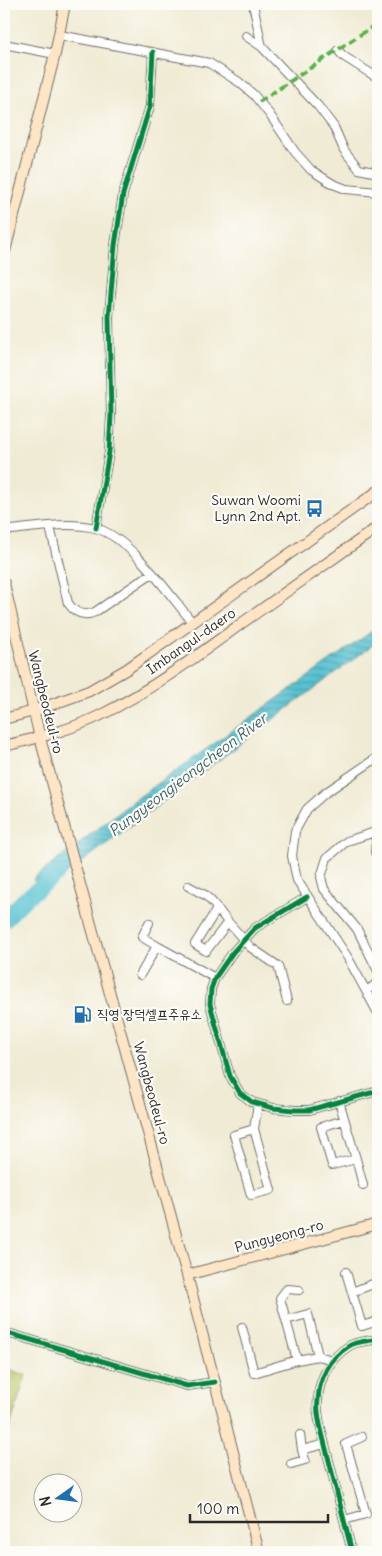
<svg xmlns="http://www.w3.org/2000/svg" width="382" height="1556" font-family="Delius,'Poor Story',sans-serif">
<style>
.green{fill:#b6c264;stroke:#707648}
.water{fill:url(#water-rules);stroke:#41767e}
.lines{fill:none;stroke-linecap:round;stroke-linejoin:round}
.river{stroke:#57c2d1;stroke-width:16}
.minor-casing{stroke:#706e66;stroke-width:10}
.secondary-casing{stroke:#706e66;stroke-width:12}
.minor{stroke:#fff;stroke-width:8}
.secondary{stroke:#fde5c5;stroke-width:10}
.quiet{stroke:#56b246;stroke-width:4;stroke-dasharray:8 4;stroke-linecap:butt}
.cycleway-casing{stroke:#fdfcf7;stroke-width:8}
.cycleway{stroke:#00873e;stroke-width:5}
.labels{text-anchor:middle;stroke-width:4.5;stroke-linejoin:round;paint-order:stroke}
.poi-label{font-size:14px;fill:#2b2b2b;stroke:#fdfcf7;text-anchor:end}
.street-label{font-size:14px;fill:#2b2b2b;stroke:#fdfcf7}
.water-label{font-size:15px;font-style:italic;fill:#3a6065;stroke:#fdfcf7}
</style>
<defs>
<pattern id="water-rules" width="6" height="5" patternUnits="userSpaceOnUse" patternTransform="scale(1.25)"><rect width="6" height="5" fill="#57c2d1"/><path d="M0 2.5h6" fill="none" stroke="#489eaa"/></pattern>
</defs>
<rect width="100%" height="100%" fill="#fdfcf7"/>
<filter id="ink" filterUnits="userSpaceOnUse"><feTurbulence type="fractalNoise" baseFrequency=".02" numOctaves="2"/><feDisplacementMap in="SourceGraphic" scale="10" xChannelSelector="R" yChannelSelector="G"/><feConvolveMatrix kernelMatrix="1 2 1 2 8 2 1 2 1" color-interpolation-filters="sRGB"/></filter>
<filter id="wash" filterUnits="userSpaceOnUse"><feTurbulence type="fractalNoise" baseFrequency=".0096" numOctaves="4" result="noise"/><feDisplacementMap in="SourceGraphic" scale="20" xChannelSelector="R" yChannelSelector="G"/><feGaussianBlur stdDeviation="1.12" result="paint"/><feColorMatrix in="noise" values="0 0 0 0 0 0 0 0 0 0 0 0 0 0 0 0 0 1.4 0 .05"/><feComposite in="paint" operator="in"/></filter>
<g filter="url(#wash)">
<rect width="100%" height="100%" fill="#f0ebd4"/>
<path class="green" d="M4,1368L26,1375L4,1446Z"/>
<path class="water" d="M378,627V641L42,892L33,879L132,802Z"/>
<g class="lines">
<path class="river" d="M4,920L26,898L57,874"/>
</g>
</g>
<g filter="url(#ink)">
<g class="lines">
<defs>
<path id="minor" d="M253,4L262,47
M59,35L209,63L239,82L254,95L270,115L295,152L311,170L333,184L346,189L378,192
M246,36L262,47L318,106L334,127L344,150L359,169L378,173
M4,44L55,54
M338,50L343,56L378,78
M50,527L68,603C75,613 84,617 95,612L152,573
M96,528L109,452L111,416L109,317L115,245L123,194L150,106L153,52
M4,531C33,528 66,521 95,528C129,536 170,595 192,622
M378,757L325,793L307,809L295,831L292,856L297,880L348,958L378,1013
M378,832L372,833L347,841L327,858L321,877L324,889L357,929L378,971
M375,852L377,833
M188,886L205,895L213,903L228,922L250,947L278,966L287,1001
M307,897L255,928L233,952L215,978L211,989L210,1004L230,1076L240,1093L252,1102L273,1108L294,1110H309L378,1091
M217,909L195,944L206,951L228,922
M149,923L142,937L157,946
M140,975L157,946L215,978
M366,991L378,983
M339,1101L356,1159L332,1165L321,1127L344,1120
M254,1129L234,1135L251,1195L271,1190L254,1129L258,1104
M356,1159L363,1185
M346,1272L362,1326L378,1321
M352,1292L378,1282
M286,1320L308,1314L318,1356
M242,1327L254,1373L297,1360L318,1356L333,1360
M4,1332L187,1386L215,1382
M297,1360L280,1298L287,1289L299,1290
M300,1435L302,1450
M291,1464L305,1460L302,1450L325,1444
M344,1520L366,1514L346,1444L362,1437
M352,1552C343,1515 333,1478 324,1441C321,1428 316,1414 318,1400C319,1378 330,1358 349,1346C356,1341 369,1341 378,1339"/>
<path id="secondary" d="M4,255L55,54L65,4
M4,583L40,738L187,1275L259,1552
M4,719L34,711L89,691L127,669L378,491
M4,746C37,738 71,730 101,715C151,690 197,656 242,623C287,591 332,559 378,527
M187,1275L378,1224"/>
</defs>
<use href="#minor" class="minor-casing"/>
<use href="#secondary" class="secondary-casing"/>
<use href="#minor" class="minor"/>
<use href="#secondary" class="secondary"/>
<path class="quiet" d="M259,102L378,23"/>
<defs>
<path id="cycleway" d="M96,528L109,452L111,416L109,317L115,245L123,194L150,106L153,52
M307,897L255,928L233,952L215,978L211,989L210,1004L230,1076L240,1093L252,1102L273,1108L294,1110H309L378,1091
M4,1332L187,1386L215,1382
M352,1552C343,1515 333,1478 324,1441C321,1428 316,1414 318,1400C319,1378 330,1358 349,1346C356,1341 369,1341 378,1339"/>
</defs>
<use href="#cycleway" class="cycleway-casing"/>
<use href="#cycleway" class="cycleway"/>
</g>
</g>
<defs>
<symbol id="bus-bare" viewBox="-9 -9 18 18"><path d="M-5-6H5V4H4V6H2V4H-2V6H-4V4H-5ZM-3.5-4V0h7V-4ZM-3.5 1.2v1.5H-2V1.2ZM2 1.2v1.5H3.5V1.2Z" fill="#1f6fb2" stroke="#fdfcf7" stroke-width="2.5" paint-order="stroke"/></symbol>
<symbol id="fuel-bare" viewBox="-9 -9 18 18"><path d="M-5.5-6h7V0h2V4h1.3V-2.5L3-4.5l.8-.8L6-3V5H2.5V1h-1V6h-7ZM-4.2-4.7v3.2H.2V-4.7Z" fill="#1f6fb2" stroke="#fdfcf7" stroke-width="2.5" paint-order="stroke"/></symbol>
</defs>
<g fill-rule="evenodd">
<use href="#bus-bare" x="302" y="496" width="25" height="25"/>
<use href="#fuel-bare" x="70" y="1002" width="25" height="25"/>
</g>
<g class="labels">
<g class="poi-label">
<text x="301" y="505">Suwan Woomi<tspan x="301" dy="16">Lynn 2nd Apt.</tspan></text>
<text x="97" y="1019" text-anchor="start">직영 장덕셀프주유소</text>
</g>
<g class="street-label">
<text transform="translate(191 641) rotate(-35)" y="5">Imbangul-daero</text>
<text transform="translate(46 702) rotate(76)" y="5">Wangbeodeul-ro</text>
<text transform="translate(152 1093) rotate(75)" y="5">Wangbeodeul-ro</text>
<text transform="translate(279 1236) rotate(-15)" y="5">Pungyeong-ro</text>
</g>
<g class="water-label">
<text transform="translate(188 775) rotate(-37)" y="5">Pungyeongjeongcheon River</text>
</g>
</g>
<rect width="382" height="1556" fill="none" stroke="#fdfcf7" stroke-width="20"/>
<g transform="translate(58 1498) rotate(256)"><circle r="24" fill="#fdfcf7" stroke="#a9a8a5"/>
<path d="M0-4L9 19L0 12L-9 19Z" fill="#1f6fb2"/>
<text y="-8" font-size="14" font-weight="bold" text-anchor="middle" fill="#2b2b2b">N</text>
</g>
<path d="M190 1514v8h138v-8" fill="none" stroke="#2b2b2b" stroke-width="2.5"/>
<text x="197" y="1514" font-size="15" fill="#2b2b2b" stroke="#fdfcf7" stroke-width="4" paint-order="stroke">100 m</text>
</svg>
